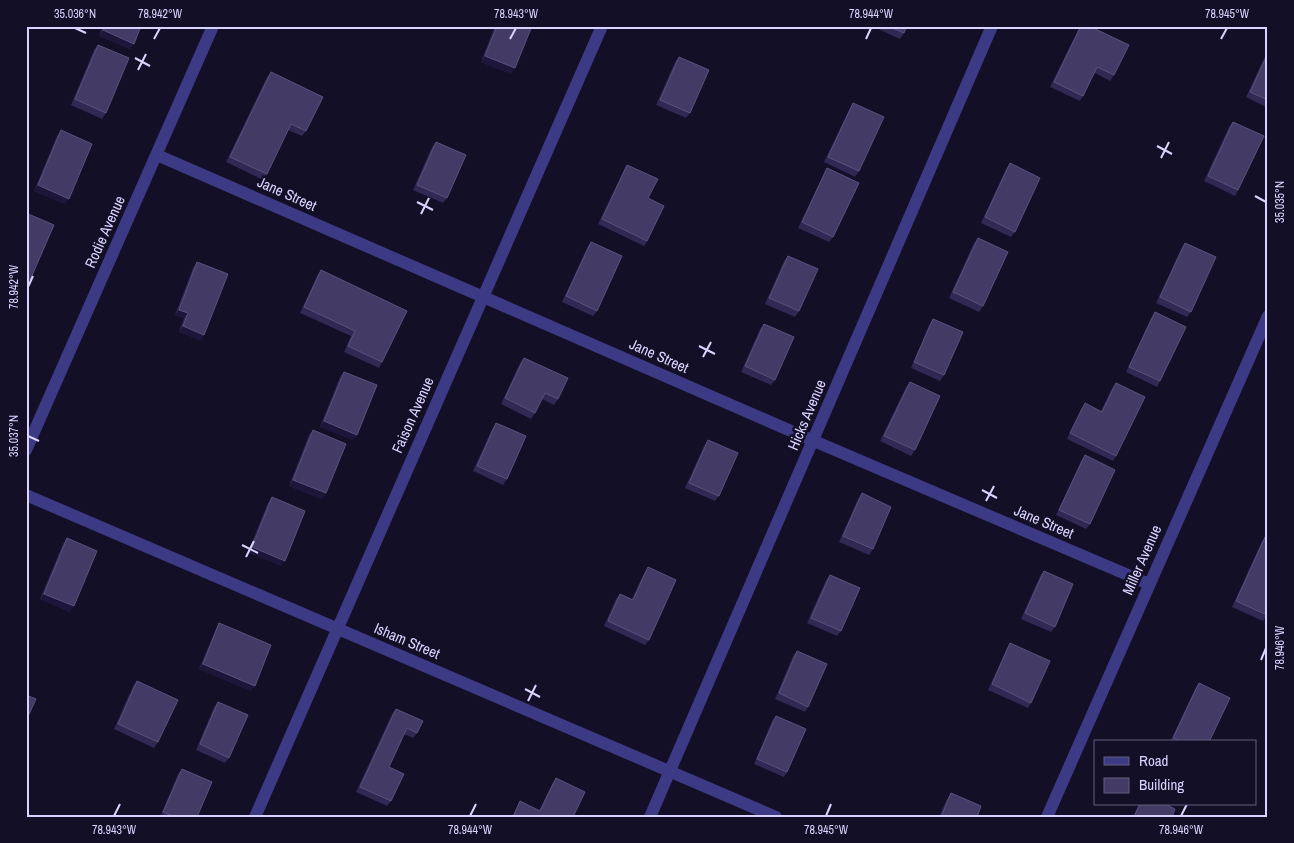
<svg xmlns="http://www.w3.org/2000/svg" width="1294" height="843" font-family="'Archivo Narrow',sans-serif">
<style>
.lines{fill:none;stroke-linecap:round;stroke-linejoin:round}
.street{stroke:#3d3a85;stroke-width:12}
.wall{fill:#312854}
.shaded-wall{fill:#1d163a}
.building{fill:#433a66;stroke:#5a527e}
.ticks{fill:none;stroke:#d9d4ff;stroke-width:2}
.labels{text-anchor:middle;stroke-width:5;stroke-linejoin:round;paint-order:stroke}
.street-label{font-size:15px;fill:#d9d4ff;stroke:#130f26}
.neatline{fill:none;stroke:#d9d4ff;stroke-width:2}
.ticks-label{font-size:12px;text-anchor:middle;fill:#d9d4ff}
</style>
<rect width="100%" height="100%" fill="#130f26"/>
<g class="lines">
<path class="street" d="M157,155L814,441L1149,584
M26,450L213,26
M26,495L776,817
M255,817L602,26
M650,817L992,26
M1047,817L1268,316"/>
</g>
<path class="wall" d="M103,26H141L130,49L99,36Z
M495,26H532L511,74L481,62Z
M872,26H907L904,33L900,39Z
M1080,26H1089L1114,75L1110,81L1095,73L1083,96L1080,101L1050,87Z
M98,45L106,113L102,119L71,105L94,50Z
M1268,50V108L1246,97Z
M679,57L690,113L686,118L656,105L675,62Z
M271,72L306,131L302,136L288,130L267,174L263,180L226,162L267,77Z
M853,103L859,171L855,177L824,162L850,108Z
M1233,122L1238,190L1235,196L1204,181L1229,127Z
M61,130L65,204L34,191L57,136Z
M436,142L447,198L443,203L413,190L432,147Z
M1010,163L1015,232L1011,237L981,223L1006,169Z
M627,165L648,198L647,241L644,246L598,224L624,170Z
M827,168L833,237L829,242L798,228L824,174Z
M978,238L983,306L979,312L949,298L974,243Z
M591,242L597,311L593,316L562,302L587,248Z
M1185,243L1191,312L1187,317L1156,303L1181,249Z
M788,256L799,311L795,317L765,304L784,261Z
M197,262L204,335L201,340L179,332L184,318L175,315L193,268Z
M321,270L382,362L379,368L344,352L351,336L300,313L317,276Z
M1155,312L1160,381L1157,387L1126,372L1151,318Z
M933,319L944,375L940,381L911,368L929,325Z
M764,324L775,380L771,385L741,372L760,329Z
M524,358L558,399L554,405L542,399L535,413L531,419L501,404L520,363Z
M344,372L353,440L320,427L340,377Z
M910,382L915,450L911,456L880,441L906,387Z
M1116,383V456L1113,461L1067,439L1081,409L1085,403L1101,411L1112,388Z
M496,423L507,479L503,485L473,471L492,429Z
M313,430L326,493L322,499L289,486L309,435Z
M708,440L719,496L715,501L685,488L704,446Z
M1085,455L1090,524L1086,529L1056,515L1081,461Z
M862,493L873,549L869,555L839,542L858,499Z
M272,497L281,566L248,552L268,503Z
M1266,535L1267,615L1263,621L1232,607L1262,541Z
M67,538L70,612L40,599L63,544Z
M648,567L649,640L645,645L604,626L616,599L620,594L632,599L644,573Z
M1044,571L1055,627L1051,632L1021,619L1040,576Z
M830,575L841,631L837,636L807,623L826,580Z
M219,623L251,691L199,669L216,629Z
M1010,643L1031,703L1028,708L988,690L1007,648Z
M797,651L808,707L805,712L775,699L793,656Z
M137,681L158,742L154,748L114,729L133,686Z
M1199,683L1209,742H1170L1195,689Z
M218,702L229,758L225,763L196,750L214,707Z
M396,709L417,733L413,738L404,734L389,767L391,801L387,806L356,792L392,714Z
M776,716L787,772L784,777L754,764L772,721Z
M182,769L197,817H160L178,774Z
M556,778L573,817H512L520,801L539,811L552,784Z
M951,793L977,817H939L947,799Z
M1139,804H1165L1172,817H1133Z"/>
<path class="shaded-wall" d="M103,30L134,44L130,49L99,36Z
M485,56L515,68L511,74L481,62Z
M38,185L69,199L65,204L34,191Z
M26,278L30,280L26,285Z
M179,310L188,313L184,318L175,315Z
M183,326L204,335L201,340L179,332Z
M324,421L357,435L353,440L320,427Z
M293,480L326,493L322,499L289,486Z
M252,547L285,561L281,566L248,552Z
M44,594L74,606L70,612L40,599Z
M203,664L255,686L251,691L199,669Z"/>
<path class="building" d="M104,26H141L134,44L103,30Z
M497,26H532L515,68L485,56Z
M888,26H907L904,33Z
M1081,26H1089L1129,45L1114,75L1097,67L1083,96L1054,82Z
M98,45L129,58L106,113L75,99Z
M1268,53V100L1250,92Z
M679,57L709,70L690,113L660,100Z
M271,72L323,97L306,131L291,124L267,174L230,157Z
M853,103L884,117L859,171L828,157Z
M1233,122L1264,136L1238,190L1208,176Z
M61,130L92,144L69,199L38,185Z
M436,142L466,155L447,198L417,185Z
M1010,163L1040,178L1015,232L985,217Z
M627,165L658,179L648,198L664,206L647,241L602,219Z
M827,168L859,183L833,237L802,222Z
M26,213L54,225L30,280L26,278Z
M978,238L1008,252L983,306L953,292Z
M591,242L622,256L597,311L566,296Z
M1185,243L1216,257L1191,312L1160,297Z
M788,256L818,269L799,311L769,298Z
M197,262L228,274L204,335L183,326L188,313L179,310Z
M321,270L407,311L382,362L348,346L355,331L304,307Z
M1155,312L1186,327L1160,381L1129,367Z
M933,319L963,332L944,375L914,362Z
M764,324L794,337L775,380L745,366Z
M524,358L568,378L558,399L545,393L535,413L505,398Z
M344,372L377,385L357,435L324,421Z
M910,382L940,396L915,450L884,436Z
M1116,383L1145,397L1116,456L1070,433L1085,403L1102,412Z
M496,423L526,436L507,479L477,466Z
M313,430L346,444L326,493L293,480Z
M708,440L738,453L719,496L689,483Z
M1085,455L1115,470L1090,524L1059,510Z
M862,493L891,507L873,549L843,536Z
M272,497L305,511L285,561L252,547Z
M1266,535L1268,536V613L1267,615L1236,601Z
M67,538L97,551L74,606L44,594Z
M648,567L676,580L649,640L608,621L620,594L633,600Z
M1044,571L1073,584L1055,627L1025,613Z
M830,575L860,588L841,631L811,618Z
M219,623L271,645L255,686L203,664Z
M1010,643L1050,661L1031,703L992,684Z
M797,651L827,664L808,707L779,693Z
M137,681L178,700L158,742L118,724Z
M1199,683L1230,698L1209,742H1182L1173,738Z
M26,695L36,699L26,721Z
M218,702L248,715L229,758L200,744Z
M396,709L423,721L417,733L407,728L389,767L404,774L391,801L360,787Z
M776,716L806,729L787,772L757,759Z
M182,769L212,782L197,817H175L163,812Z
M556,778L585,792L573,817H513L520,801L540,811Z
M951,793L981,806L977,817H941Z
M1140,804H1165L1175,809L1172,817H1134Z"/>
<path class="ticks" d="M75,28L86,33M154,39L160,28M510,39L516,28M866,39L871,28M1221,39L1227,28M135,58L150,66M138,70L146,54M1157,146L1172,154M1161,158L1169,142M1255,196L1266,202M417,202L433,210M421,214L429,198M28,287L33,276M699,346L715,354M703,357L711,342M28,436L39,441M982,490L997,498M986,501L994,486M242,545L258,553M246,557L254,541M1261,660L1266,648M525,689L540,697M528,701L536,685M114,816L120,804M470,816L476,804M826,816L831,804M1181,816L1187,804"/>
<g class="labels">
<g class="street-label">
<text transform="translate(287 194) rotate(24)" y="5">Jane Street</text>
<text transform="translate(105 232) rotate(-66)" y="5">Rodie Avenue</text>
<text transform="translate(659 356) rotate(24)" y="5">Jane Street</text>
<text transform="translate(413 415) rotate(-66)" y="5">Faison Avenue</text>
<text transform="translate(807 415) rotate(-67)" y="5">Hicks Avenue</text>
<text transform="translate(1044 522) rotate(23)" y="5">Jane Street</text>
<text transform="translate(1142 560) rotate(-66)" y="5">Miller Avenue</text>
<text transform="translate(407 641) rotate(23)" y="5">Isham Street</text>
</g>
</g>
<rect width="1294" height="843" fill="none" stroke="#130f26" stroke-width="55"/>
<rect x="1094" y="740" width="162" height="65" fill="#130f26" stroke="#625e7d"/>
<rect x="1104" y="757" width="25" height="8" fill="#3d3a85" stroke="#625e7d"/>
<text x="1139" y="766" font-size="15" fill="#d9d4ff">Road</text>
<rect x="1104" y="778" width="25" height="15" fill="#433a66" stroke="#625e7d"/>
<text x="1139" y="790" font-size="15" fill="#d9d4ff">Building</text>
<rect x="28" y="28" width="1238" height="788" class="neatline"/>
<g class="ticks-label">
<text x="75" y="18">35.036°N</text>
<text x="160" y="18">78.942°W</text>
<text x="516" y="18">78.943°W</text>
<text x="871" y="18">78.944°W</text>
<text x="1227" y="18">78.945°W</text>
<text transform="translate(1280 202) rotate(-90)" y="4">35.035°N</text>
<text transform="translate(14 287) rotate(-90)" y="4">78.942°W</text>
<text transform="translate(14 436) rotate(-90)" y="4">35.037°N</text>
<text transform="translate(1280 648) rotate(-90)" y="4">78.946°W</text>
<text x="114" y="834">78.943°W</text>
<text x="470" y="834">78.944°W</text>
<text x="826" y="834">78.945°W</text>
<text x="1181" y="834">78.946°W</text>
</g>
</svg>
